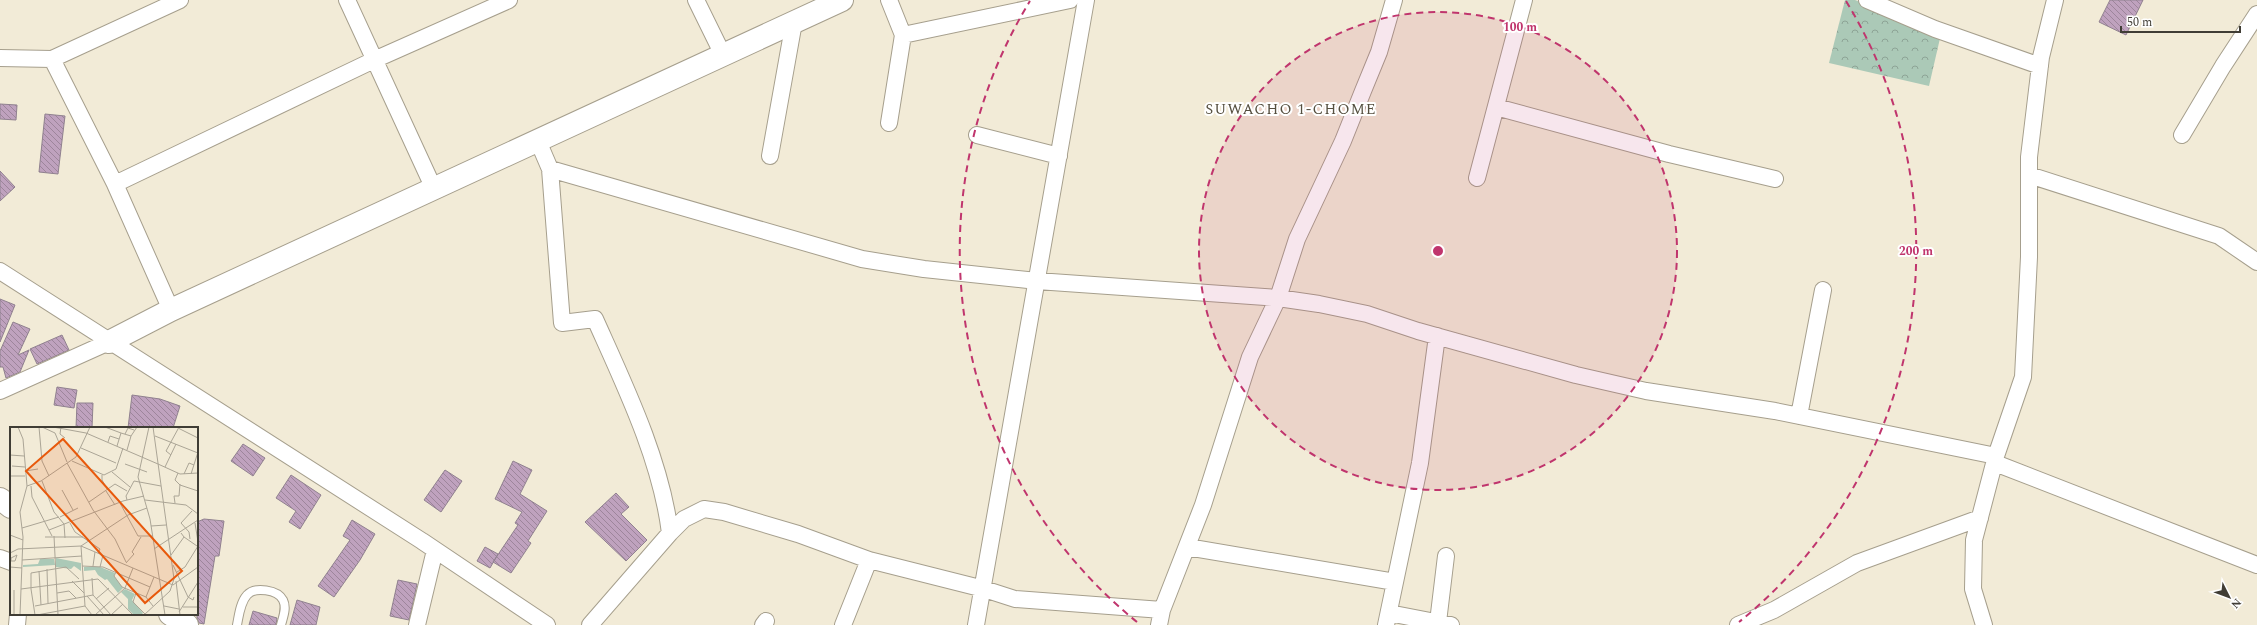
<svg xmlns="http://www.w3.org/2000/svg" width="2257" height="625" font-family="Spectral,serif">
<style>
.park{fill:url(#park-crowns)}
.building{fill:url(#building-back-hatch);stroke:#90818f}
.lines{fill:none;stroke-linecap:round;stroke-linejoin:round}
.lane-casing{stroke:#a69f8d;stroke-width:10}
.street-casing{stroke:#a69f8d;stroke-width:18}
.secondary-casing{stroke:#a69f8d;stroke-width:24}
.highway-casing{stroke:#a69f8d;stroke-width:24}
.lane{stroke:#fff;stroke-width:8}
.street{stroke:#fff;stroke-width:16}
.secondary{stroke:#fff;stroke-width:22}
.highway{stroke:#fff;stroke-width:22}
.ring{fill:none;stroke:#c0356d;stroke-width:2;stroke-dasharray:7 5}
.labels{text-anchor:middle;stroke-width:4;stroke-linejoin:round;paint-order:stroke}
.neighbourhood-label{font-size:15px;letter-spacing:1px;fill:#554f3f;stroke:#fff}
.inset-road{fill:none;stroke:#aba596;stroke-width:1}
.view{fill:#e8590c;fill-opacity:0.15;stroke:#e8590c;stroke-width:2}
.inset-edge{fill:none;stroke:#403d35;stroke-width:2}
.centre{fill:#c0356d;stroke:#fff;stroke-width:2}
.ring-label{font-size:12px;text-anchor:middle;font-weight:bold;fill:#c0356d;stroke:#fff;stroke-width:4;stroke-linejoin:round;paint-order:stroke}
</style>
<defs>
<pattern id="park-crowns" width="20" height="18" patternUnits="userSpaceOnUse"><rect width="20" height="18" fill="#abc9b7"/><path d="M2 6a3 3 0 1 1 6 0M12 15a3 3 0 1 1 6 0" fill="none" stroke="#8da496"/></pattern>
<pattern id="building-back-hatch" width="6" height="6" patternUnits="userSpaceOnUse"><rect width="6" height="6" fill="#bfa2be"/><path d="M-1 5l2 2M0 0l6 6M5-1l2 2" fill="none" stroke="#9d859b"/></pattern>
</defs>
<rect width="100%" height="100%" fill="#f2ebd7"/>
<path class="park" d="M1845,0H1855L1941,34L1929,86L1829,63Z"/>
<path class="building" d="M2110,0H2143L2126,35L2099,22Z
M0,104L17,105L16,120L0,119Z
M45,114L65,116L58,174L39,172Z
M0,171L15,187L0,201Z
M0,299L15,305L0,342Z
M13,322L30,329L18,355L29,350L20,372L6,378L3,367H0V351Z
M62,335L69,350L37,364L30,349Z
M57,387L77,390L74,408L54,405Z
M132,395L160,399L180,406L173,428H128Z
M77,403H93L92,428H76Z
M243,444L265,458L253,476L231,461Z
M513,461L532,470L520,494L547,511L528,541L531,543L511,573L493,562L518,525L515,523L522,512L495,499Z
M445,470L462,481L441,512L424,500Z
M291,475L321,495L300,529L289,522L296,511L276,498Z
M616,493L629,507L621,514L647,540L626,561L585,522Z
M204,519L224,521L219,556H215L204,624L199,623L197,618V522Z
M352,520L375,534L360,560L334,597L318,586L350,540L343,536Z
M485,547L498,554L490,568L477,561Z
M398,580L417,584L409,620L390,616Z
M297,600L320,607L316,625H290Z
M253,611L277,618L276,625H249Z"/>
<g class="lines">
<defs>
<path id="lane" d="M237,625C239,615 240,603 247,595C255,586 278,590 283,600C287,608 283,617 281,625"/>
<path id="street" d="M347,0L434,189
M696,0L723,55
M889,0L903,35L1070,0
M1867,0L1935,29L2040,66
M0,58L52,59L180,0
M52,59L115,184L171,310
M1496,107L1669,154L1775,179
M889,123L903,35
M977,135L1059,156
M2182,135L2223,66L2257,14
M538,141L550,169L562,323L595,319C625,386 661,460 670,533
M770,156L794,22
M550,169L862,259L924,269L1037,281L1278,298L1319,304L1367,314L1418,331L1576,375L1646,391L1775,411L1996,456
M2029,175L2219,236L2257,262
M1477,178L1524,0
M115,184L374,60L509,0
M0,271L422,541L547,625
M0,391L109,342
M1799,416L1823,290
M1995,463L2257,565
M1187,547L1395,582
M0,558L11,562
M1389,613L1451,625
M1438,622L1446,556
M17,625L18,614
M417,625L435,550
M590,625L670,533L684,519L704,509L724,512L798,534L869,560L984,589L1015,599L1162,610
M763,625L766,621
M843,625L869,560
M976,625L1086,0
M1159,625L1162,610L1203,505L1250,357L1278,298L1297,239L1343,141L1363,91L1379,52L1394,0
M1386,625L1420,463L1437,336
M1738,625L1774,610L1857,563L1980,518
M1984,625L1973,589L1974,540L1996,456L2023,377L2029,257V157L2041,57L2055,0"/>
<path id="secondary" d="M109,342L171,310L842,0"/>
<path id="highway" d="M0,499L11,507
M170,614L187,625"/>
</defs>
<use href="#lane" class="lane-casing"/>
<use href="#street" class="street-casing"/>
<use href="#secondary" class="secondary-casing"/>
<use href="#highway" class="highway-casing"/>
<use href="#lane" class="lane"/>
<use href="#street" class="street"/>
<use href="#secondary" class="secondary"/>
<use href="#highway" class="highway"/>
</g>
<circle cx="1438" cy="251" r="239" fill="#c0356d" fill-opacity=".12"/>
<g class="ring">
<circle cx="1438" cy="251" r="239"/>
<path d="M1137 622A478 478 0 0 1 1030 1M1846 1A478 478 0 0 1 1739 622"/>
</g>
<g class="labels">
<g class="neighbourhood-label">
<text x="1291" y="114">SUWACHO 1-CHOME</text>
</g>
</g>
<g transform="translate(10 427)">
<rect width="188" height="188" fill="#f2ebd7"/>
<path d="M46,131L71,136V144L64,139L61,142L46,140ZM30,132H44L45,138L13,140V138L28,137ZM74,140H90L105,146L104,149L113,161L108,166L97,152L95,153L88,148L85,143L74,144ZM115,162L125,167L122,173L133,186L131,188H124L118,182V172L111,165Z" fill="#abc9b7"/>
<path class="inset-road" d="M8,0L13,12L17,59L10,85L13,110L10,188M29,0L32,34L39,49M32,0L45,6L57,35M43,0L76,6L148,37M51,0L50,7L55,11M95,0L111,6L107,19M139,0L128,50L140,92L155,188M166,0L188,11M111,6L121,9L127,0M115,7L118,1L124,3M145,9L188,26M98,15L100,9L109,12M71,21L106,36M117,23L121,9M0,28L14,29M161,28L156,24L168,2M62,34L94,48L106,42L113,21M57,36L83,83L105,112L116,135M115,37L137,45M148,37L170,47L188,46M2,39L15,40M155,40L166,17M15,44L28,42M102,45L120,60M168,46L165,53L170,58L188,64M174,47L179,36L184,38M181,47L188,25M92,48V53L98,63M0,49H15M32,54L44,85L54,97L55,111M17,59L31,54L66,30L80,0M21,59L22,70L42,109M52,63L63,83M96,64L105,78M117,73L116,69L124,54L151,59M135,73L176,78L188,87M79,75L105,57L117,64M110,76L128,109H143M165,76L164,69H169L170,57M50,90L68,81M60,96L65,105L90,122L88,126M185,96L188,115M141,99L156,98M12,101L49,90M39,103L113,74L134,69M0,108L13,113M44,109L48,188M35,110H73M174,110L187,119M180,112L179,105L171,96L182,84M144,122L188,93M0,126L8,122L71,119L163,158M161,128L174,110L171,106M12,133L72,129M0,134H5L7,128L1,131V134M116,136L124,127L122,125L131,110M163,138L178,170L183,173L184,170M72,139L93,140L140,160M83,139L85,125M0,140L12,141M90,140L93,128M37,142L38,176M29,144L31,178M106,145L104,149L112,160L136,170L143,179M167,145L175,140L188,119M82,151L83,168M62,154L74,166M166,154L170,188M163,158L188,140M11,162L88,152L123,188M47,166L59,164L66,171M126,166L123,175L135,187M77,169L94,188M136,170L144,150M86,172L99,161M25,179L83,168L101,188M154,179L169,182M173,180H188M169,185L188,155M4,188V163M25,188L21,162V146L56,140L69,152M27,188L75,179M82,188L75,179L71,119L118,88L137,81M85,188L115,161L123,141M101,188L113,177M134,188L160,164L164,152L143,0"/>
<path class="view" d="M53,12L172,144L135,176L16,44Z"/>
<rect width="188" height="188" class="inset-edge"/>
</g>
<circle cx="1438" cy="251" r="6" class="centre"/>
<g class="ring-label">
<text x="1520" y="31">100 m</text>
<text x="1916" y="255">200 m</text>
</g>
<g transform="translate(2229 597) rotate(132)" stroke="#ffffff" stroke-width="3" paint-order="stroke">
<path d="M0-3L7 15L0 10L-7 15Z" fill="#403d35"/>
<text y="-6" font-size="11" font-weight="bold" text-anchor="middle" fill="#403d35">N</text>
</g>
<path d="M2121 26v6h119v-6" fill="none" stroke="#403d35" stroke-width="2"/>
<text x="2127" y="26" font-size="12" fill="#403d35" stroke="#ffffff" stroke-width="3" paint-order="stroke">50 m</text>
</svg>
